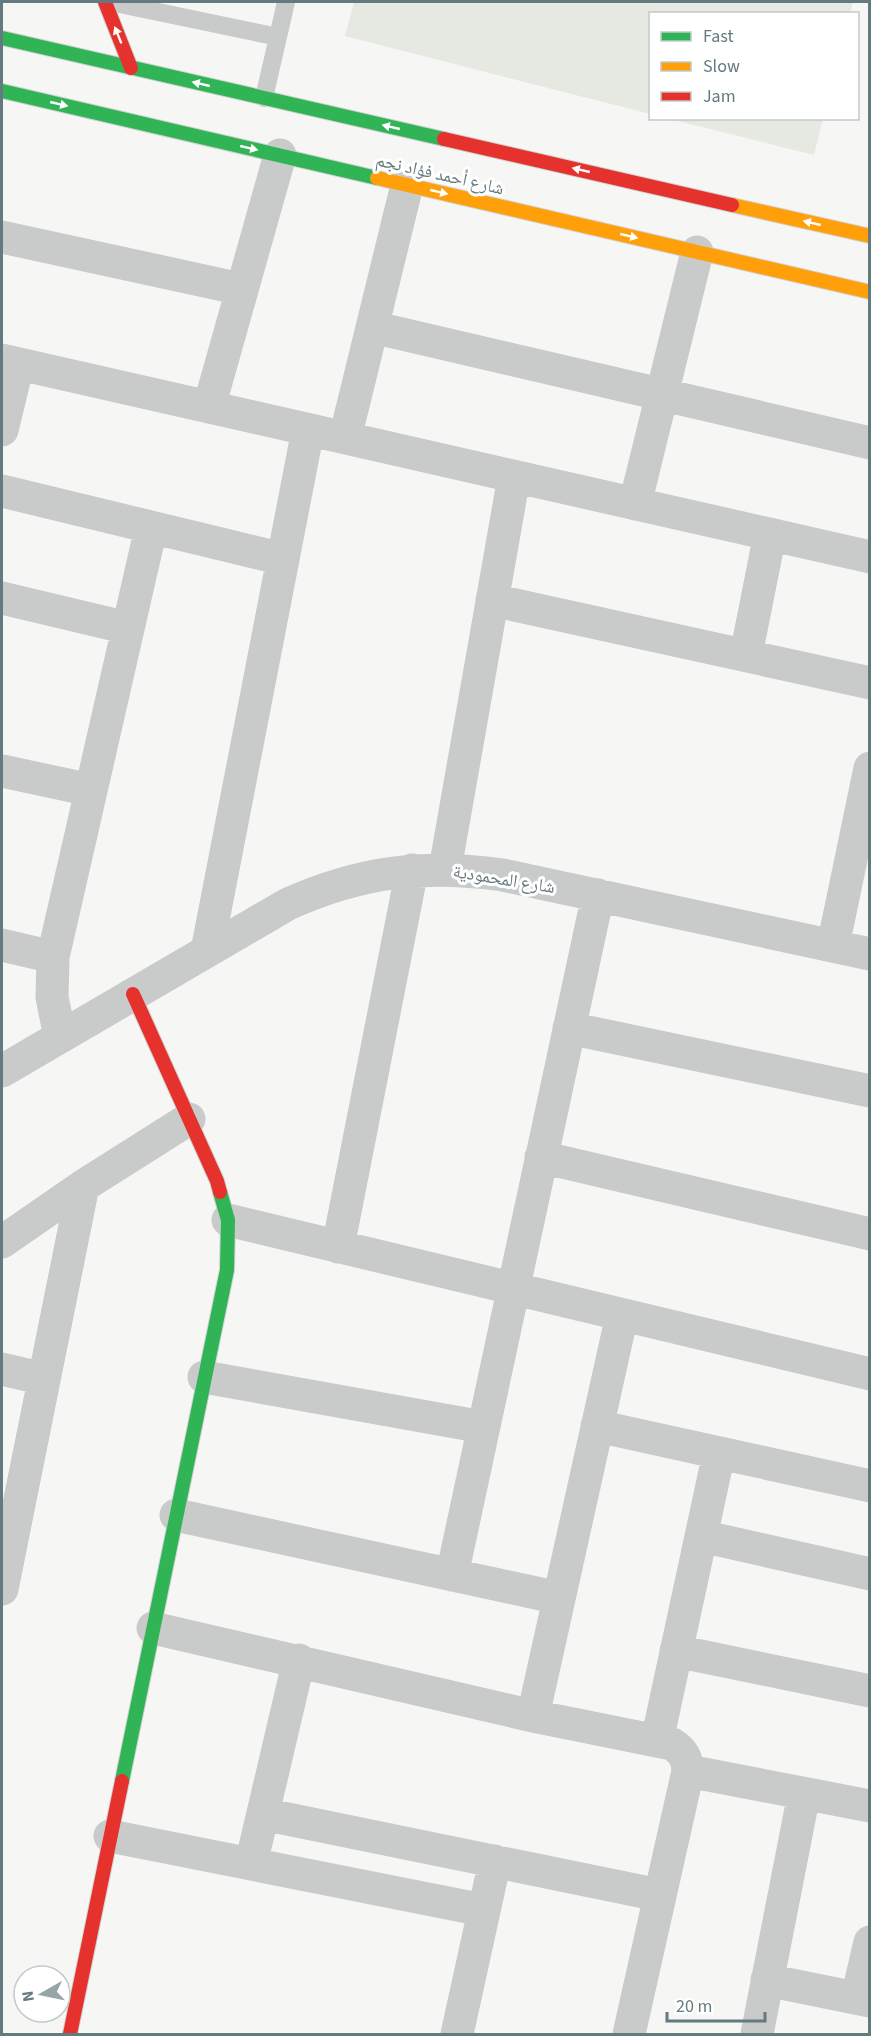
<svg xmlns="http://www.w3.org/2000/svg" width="871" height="2036" font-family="'Source Sans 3','Noto Naskh Arabic',sans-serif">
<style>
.green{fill:#e6e8e2}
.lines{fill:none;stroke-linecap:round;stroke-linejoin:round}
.fast-casing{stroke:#d1d2d2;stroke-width:16}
.slow-casing{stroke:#d1d2d2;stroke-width:16}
.jam-casing{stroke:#d1d2d2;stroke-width:16}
.lane{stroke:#c9cbcb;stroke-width:18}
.street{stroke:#c9cbcb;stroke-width:33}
.fast{stroke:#30b455;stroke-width:14}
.slow{stroke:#ff9f0a;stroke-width:14}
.jam{stroke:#e5322d;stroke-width:14}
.oneway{fill:#fff}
.labels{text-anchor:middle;stroke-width:6;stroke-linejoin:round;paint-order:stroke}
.street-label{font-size:18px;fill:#637a7f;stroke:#fff}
</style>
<rect width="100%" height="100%" fill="#f6f6f5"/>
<path class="green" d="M354,2H853L850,13L650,14V114L345,36Z
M670,119H823L814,155Z"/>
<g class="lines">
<defs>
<path id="fast" d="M2,38L444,139
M2,91L377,178
M122,1781L227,1270L228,1220L220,1192"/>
<path id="slow" d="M377,178L870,292
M732,205L870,236"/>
<path id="jam" d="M105,2L131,68
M444,139L732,205
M133,994L217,1181L220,1192
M70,2034L122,1781"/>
</defs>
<use href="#fast" class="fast-casing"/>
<use href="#slow" class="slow-casing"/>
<use href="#jam" class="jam-casing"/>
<path class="lane" d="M110,2L278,37
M264,98L286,2"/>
<path class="street" d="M2,237L241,289
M372,327L870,443
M2,360L870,557
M209,407L280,155
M2,430L18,364
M345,438L407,185
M2,491L283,559
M635,504L697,252
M2,598L128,628
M492,600L870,683
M746,655L770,534
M2,771L91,790
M445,869L514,477
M2,945L53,957
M833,946L870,768
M207,951L308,430
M569,1028L870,1091
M60,1037L52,997L53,957L151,528
M2,1071L288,904C362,871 423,864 503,875L870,954
M541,1157L870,1234
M228,1220L870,1374
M2,1242L83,1186L189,1119
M338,1247L412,870
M2,1369L44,1379
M204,1377L483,1427
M597,1426L870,1486
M176,1515L559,1598
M701,1536L870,1574
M452,1575L598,895
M2,1589L83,1186
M153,1628L533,1716L672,1744C683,1751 687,1758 688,1771L629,2034
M676,1651L870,1691
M533,1716L622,1315
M657,1741L719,1453
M688,1771L870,1806
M263,1814L659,1895
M110,1836L483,1910
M251,1864L299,1660
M767,1980L870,2001
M857,1998L870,1942
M457,2034L495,1861
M757,2034L804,1794"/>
<use href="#fast" class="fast"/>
<use href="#slow" class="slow"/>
<use href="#jam" class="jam"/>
</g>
<defs><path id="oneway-solid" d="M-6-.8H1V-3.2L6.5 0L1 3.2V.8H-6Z" transform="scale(1.5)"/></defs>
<g class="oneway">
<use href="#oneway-solid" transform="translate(118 35) rotate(-112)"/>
<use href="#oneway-solid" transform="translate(201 84) rotate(-167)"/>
<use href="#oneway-solid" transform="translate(59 104) rotate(13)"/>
<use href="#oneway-solid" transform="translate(391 127) rotate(-167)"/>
<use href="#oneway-solid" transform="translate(249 148) rotate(13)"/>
<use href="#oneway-solid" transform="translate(581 170) rotate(-167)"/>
<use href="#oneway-solid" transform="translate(439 192) rotate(13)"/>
<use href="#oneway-solid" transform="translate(812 223) rotate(-167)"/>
<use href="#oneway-solid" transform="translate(629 236) rotate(13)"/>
</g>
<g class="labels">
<g class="street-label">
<text transform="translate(440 174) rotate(13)" y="6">شارع أحمد فؤاد نجم</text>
<text transform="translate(504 879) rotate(9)" y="6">شارع المحمودية</text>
</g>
</g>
<rect width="871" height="2036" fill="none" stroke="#637a7f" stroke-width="6"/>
<rect x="649" y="12" width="210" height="108" fill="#ffffff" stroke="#c1cacc" stroke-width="1.5"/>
<rect x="661" y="32" width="30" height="9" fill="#30b455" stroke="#c1cacc" stroke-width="1.5"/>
<text x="703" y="42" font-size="18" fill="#637a7f">Fast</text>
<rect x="661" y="62" width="30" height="9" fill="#ff9f0a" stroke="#c1cacc" stroke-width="1.5"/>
<text x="703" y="72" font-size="18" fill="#637a7f">Slow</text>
<rect x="661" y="92" width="30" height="9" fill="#e5322d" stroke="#c1cacc" stroke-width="1.5"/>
<text x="703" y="102" font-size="18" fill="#637a7f">Jam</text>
<g transform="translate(42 1994) rotate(261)"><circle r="28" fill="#ffffff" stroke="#c1cacc" stroke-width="1.5"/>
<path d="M0-4.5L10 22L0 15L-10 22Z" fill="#96a5a8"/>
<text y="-9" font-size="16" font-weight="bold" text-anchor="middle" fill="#637a7f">N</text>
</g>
<path d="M667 2012v9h98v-9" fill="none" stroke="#637a7f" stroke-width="3"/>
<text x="676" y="2012" font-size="18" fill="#637a7f" stroke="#ffffff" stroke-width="4.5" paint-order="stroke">20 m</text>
</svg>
